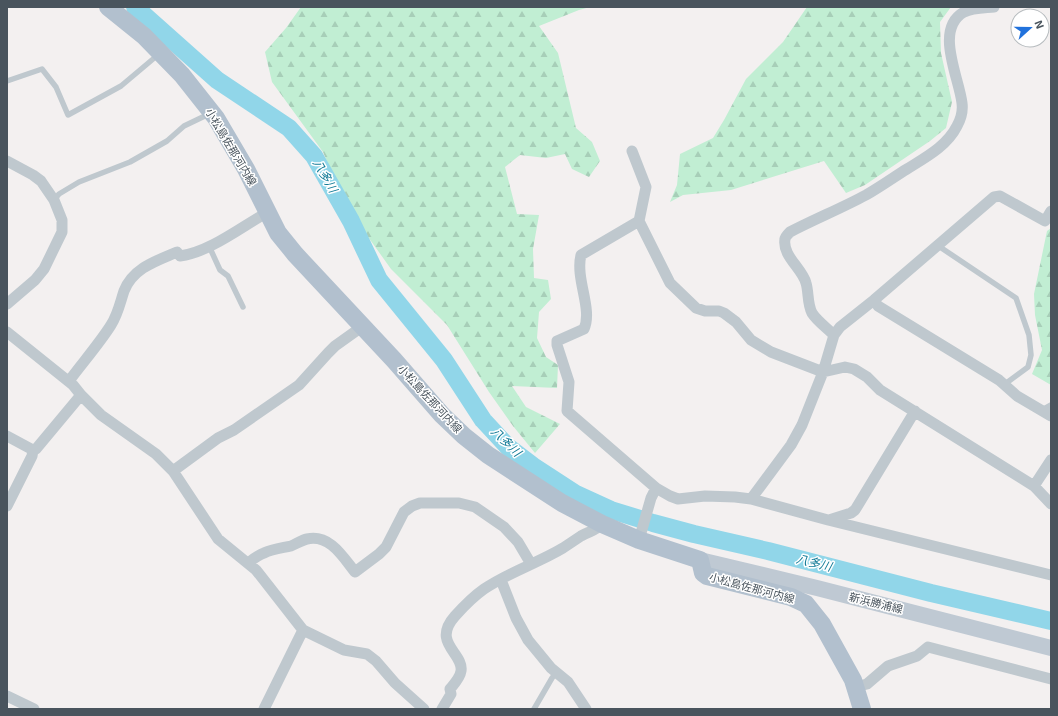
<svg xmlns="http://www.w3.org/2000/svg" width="1058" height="716" font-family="'Exo 2','Noto Sans JP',sans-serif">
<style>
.forest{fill:url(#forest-firs)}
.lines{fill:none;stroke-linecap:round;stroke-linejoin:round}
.river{stroke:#91d6e9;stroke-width:18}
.lane{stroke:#bfc8ce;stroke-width:5.5}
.street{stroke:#bfc8ce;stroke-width:11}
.secondary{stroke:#bfc9d3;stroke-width:16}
.primary{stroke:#b2c0ce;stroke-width:18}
.labels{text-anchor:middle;stroke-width:3;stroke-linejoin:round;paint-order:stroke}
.street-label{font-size:11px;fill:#49545d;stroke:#fff}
.water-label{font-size:12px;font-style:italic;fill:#137b97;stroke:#fff}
</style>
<defs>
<pattern id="forest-firs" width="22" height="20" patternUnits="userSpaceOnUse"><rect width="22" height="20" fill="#c1eed3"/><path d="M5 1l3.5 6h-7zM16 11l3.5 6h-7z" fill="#a7ceb8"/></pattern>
</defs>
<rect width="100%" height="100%" fill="#f3f0f0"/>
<path class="forest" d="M301,7H590L579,10L539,26L558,53L576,128L592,142L600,161L589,177L572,169L565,154L546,158L520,155L505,167L517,214L539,215L533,249L534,278L548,280L551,299L539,312L537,338L546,357L558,365L557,388L512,386L526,407L560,424L535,453L513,426L489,392L447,325L391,269L346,206L323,152L272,82L265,52L286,28Z
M807,7H951L940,22L941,53L952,102L946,128L930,141L865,185L846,193L824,161L731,190L683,195L670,202L677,185L680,154L713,138L724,120L746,79L783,42Z
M1051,228V385L1032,374L1042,350L1035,315L1034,294L1047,231Z"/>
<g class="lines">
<path class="river" d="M135,7L217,80L289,128L314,156L351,221L379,280L444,360L483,420L508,447L533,466L576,494L611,510L653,523L694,534L768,551L931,593L1051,621"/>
<path class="lane" d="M7,81L42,69L56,87L68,115L121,86L159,54
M54,200L59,194L79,182L130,162L167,141L184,126L209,114
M937,245L1016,298L1029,335L1031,355L1028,367L1005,384
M209,246L220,270L228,276L243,307
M1042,410L1051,405
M534,709L552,678L556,673"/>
<path class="street" d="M632,151L646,187L639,221L581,255C575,279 593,309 584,329L557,341V345L569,382L567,411L656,488
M7,161L33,175L41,181L54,200L62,220V232L44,269L35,280L7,304
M639,221L670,283L696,308L705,311H719L724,313L736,322L751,340L771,352L823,372L845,367L854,369L867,377L880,390L1034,486L1051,504
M874,300L878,306L999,380L1017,396L1051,416
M7,332L73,385L81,395L101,415L156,454L173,471L218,539L256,570L303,630L344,650L367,654L376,661L395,683L424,709
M834,335L840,327L874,300L994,197L1000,196L1045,221L1051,211
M69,381C83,362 99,344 111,325C118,314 120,303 124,291C133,268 156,261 177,252L180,256C210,252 241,227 268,212
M7,436L33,450
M173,471L218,438L234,430L299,385L328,353L335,346L363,326
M1034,486L1051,460
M751,499L791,445L802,425L823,372L834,335C827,328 817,321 812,313C807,303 809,293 806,283C802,268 782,256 785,239C785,237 788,234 790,232C815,219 842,208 866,195C880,187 894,177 907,169C926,157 947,146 957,126C961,119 963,111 962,103C959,77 934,29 964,12C972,8 985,8 994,7
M7,506L32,456L33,450L36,449L81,395
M829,520L851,513L855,510L915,411
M639,540L651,498L656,488L670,496L678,499L705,496L735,497L751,499L828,520L1051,575
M248,563C253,559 258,555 264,553C272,549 282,548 291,546C296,544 302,540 307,539C330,534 343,557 355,572L379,554L386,547L404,512L412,506L420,503H459L475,507L504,527L518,542L531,564
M501,580L516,618L528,640L551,668L568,682L586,709
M855,687L867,684L888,666L917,656L928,647L1051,679
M7,696L34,709
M264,709L303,630
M442,709L451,694L450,689C454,684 460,678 461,671C464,653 431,643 455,616C464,606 474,596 484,589C509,572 538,563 563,548C569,544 575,540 581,536C589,531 596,531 602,524"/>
<path class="secondary" d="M700,560L817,588L1051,648"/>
<path class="primary" d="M108,7L144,36L182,75L216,118L246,169L278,233L295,254L394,360L442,415L464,436L488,455L562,503L602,524L639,540L700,560L703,573L707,576L791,597L806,604L822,624L853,680L862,709"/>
</g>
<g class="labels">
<g class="street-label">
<text transform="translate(231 147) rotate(59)" y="4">小松島佐那河内線</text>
<text transform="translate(430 399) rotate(47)" y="4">小松島佐那河内線</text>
<text transform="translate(752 588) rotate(15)" y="4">小松島佐那河内線</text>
<text transform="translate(876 603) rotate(14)" y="4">新浜勝浦線</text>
</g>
<g class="water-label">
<text transform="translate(325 176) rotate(60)" y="4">八多川</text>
<text transform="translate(506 442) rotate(44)" y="4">八多川</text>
<text transform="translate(814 563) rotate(14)" y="4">八多川</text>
</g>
</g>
<rect width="1058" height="716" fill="none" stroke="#49545d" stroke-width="16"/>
<g transform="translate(1030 28) rotate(69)"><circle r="19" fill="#ffffff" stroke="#b6bbbe"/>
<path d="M0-3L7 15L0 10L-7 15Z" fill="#2172dc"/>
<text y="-6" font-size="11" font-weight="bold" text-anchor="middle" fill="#49545d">N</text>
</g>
</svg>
